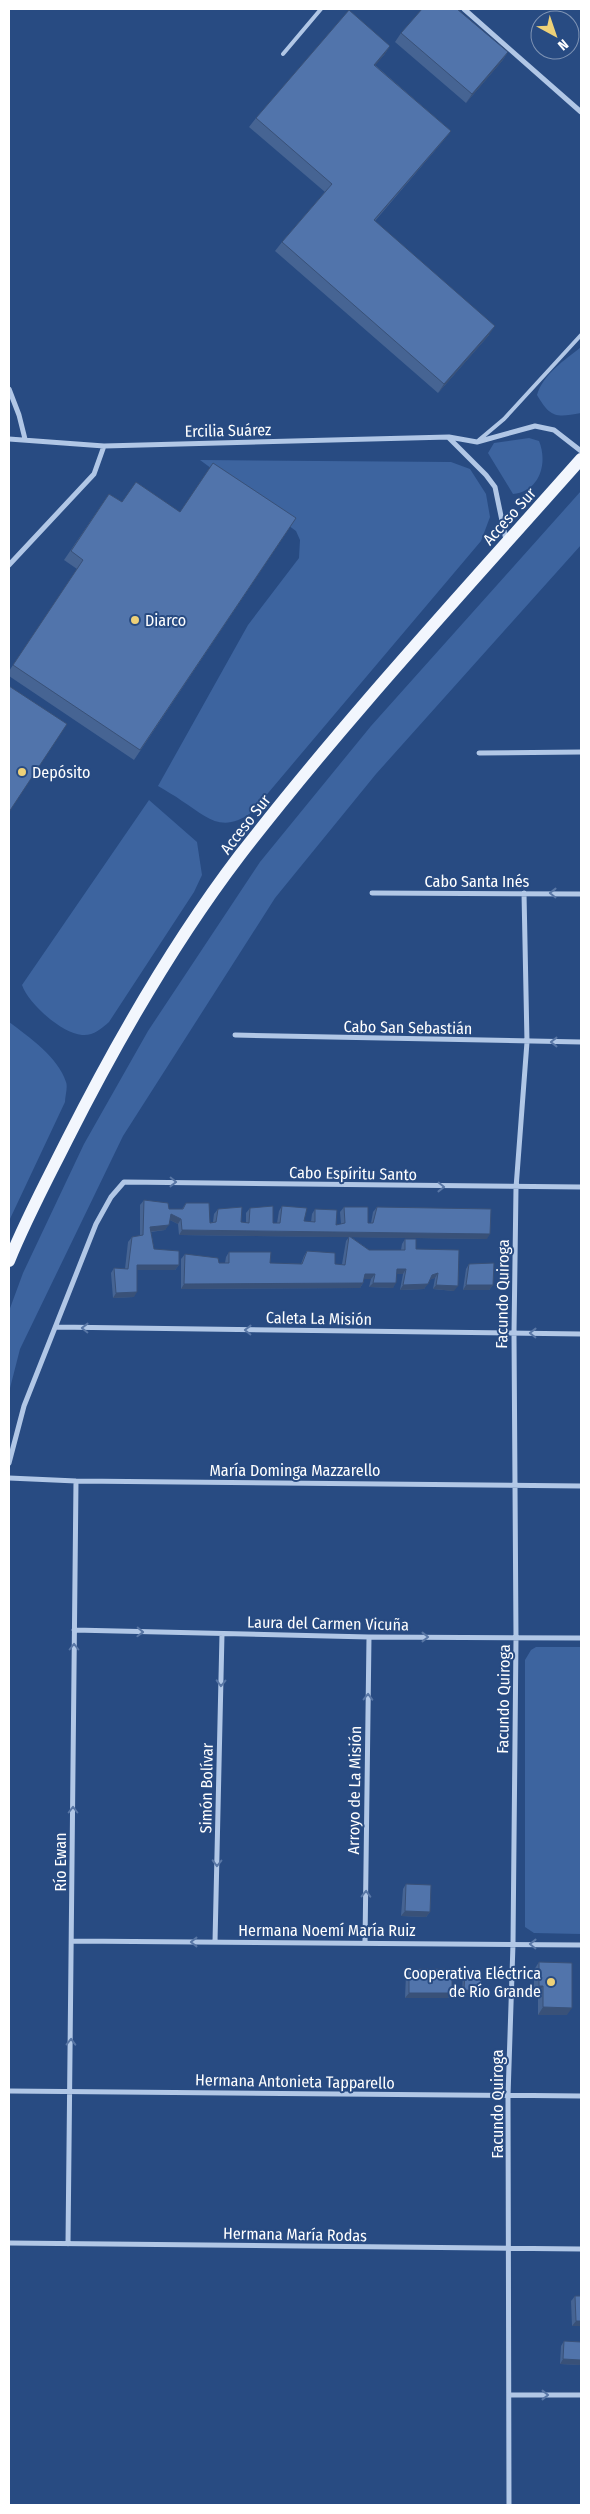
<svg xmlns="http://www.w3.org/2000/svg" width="590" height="2514" font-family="'Fira Sans Condensed',sans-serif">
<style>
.green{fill:#3d649f}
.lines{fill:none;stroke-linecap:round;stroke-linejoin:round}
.service{stroke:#b1c7e6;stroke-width:4}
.minor{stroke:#b1c7e6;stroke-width:5}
.primary{stroke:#f2f6fd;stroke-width:12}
.wall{fill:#466493}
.shaded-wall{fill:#395178}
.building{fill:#5174ab;stroke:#395178}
.oneway{stroke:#5876a5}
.poi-dot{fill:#eed178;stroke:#284b82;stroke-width:2}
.labels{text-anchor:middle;stroke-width:4;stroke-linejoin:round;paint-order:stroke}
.street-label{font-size:16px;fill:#fff;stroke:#284b82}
.poi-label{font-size:16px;fill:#fff;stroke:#284b82;text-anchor:start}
</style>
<rect width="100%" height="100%" fill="#284b82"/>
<path class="green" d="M581,347V413C555,418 550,417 537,395C543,374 565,360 581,347Z
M529,438L539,441C548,463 540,491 513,494L488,453L494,443Z
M200,460L451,462L470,469L486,494L490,517L481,541L252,812C222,834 208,818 182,801C174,795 166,791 158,786L248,625L299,558L300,540L296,531Z
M581,491V545L376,774L275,898L123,1136L20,1349L9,1392V1311L23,1273L84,1144L148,1031L260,862L371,726Z
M149,800L197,842L202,875L194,892L109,1022C101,1029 93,1036 82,1035C61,1033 28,1003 22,985Z
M9,1022C29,1037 58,1057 66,1082C68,1087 65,1096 65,1102L9,1221Z
M536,1647H581V1934L534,1933L525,1927V1660L531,1650Z"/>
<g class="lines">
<path class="service" d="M283,54L321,9
M479,440L504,419L581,335"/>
<path class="minor" d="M464,9L581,112
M9,389L19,415L25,439
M449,438L486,475L495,487L506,540
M9,439L104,446L449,437L477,442L535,426L554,430L581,451
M9,565L94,474L104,446
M479,753L581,752
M372,893L581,894
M235,1035L581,1042
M56,1327L581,1334
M9,1463L24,1406L96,1224L111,1197L124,1182L581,1187
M9,1478L76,1481L581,1486
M74,1630L369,1637L581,1638
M72,1941L581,1945
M215,1942L222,1634
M365,1943L369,1637
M9,2091L581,2096
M9,2243L581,2249
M68,2244L76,1481
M509,2395H581
M509,2505L508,2096L513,1944L516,1638L514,1333L516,1188L527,1042L524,893"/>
<path class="primary" d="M9,1261C26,1219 47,1180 67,1140C117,1041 173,943 240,855C347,717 466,589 581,459"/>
</g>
<path class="wall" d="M401,33L508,52L502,61L466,103L395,42Z
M390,46L384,55L375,65L451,131L444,140L375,221L489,335L438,393L275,251L282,242L325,192L249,127L256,118Z
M109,494L122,502L180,512L296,518L134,760L9,676V671L77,569L64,560Z
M144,1200L169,1209H182L186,1203L210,1223L213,1222L214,1214L218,1209L241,1222L246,1223V1213L250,1208L273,1223H277L279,1211L282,1206L304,1221L311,1222L312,1214L315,1209L336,1225L341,1224L340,1212L344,1207L368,1223H371L373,1212L377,1207L487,1239L351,1237L369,1250H401L402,1244L405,1239L416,1249L454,1291L433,1289L435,1278L430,1279L424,1289L400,1290L403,1274H397L393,1288L369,1287L371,1279H364L363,1283L360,1288L181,1289V1259L185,1254L219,1263H225L226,1257L229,1252L270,1263L301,1264L304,1256L307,1251L335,1264H342L346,1241L349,1237L179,1235L178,1224L170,1220L165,1230L151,1232L154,1249L179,1265L175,1270H137L134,1297L113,1298L111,1273L114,1268L125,1269L128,1242L132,1237L140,1236V1205Z
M469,1264L493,1285L489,1290H463L466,1269Z
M406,1884L430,1912L426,1917L401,1916L403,1889Z
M539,1962L567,2015H538V1993H534V1970Z
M409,1969L452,1993L448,1998H405L406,1974Z
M465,1970L481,1991L479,1993H462L463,1972Z
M575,2296L581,2326H572L571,2301Z
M564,2341L581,2342V2365L560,2364L561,2346Z"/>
<path class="shaded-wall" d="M390,46L384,55L368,74L374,65Z
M508,52L502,61L466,103L472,94Z
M451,131L444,140L367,229L374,220Z
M495,326L489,335L438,393L444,384Z
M171,1214L181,1219L178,1224L168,1219Z
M169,1225L165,1230L146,1232L150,1227Z
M182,1230L490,1234L487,1239L179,1235Z
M137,1265H179L175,1270H133Z
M397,1269H406L403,1274H394Z
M438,1273L435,1278L429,1280L432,1275Z
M365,1274H375L371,1279H362Z
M363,1283L360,1288L181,1289L184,1284Z
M373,1283H396L393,1288L369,1287Z
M428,1284L424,1289L400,1290L403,1285Z
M436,1285L458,1286L454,1291L433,1289Z
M466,1285H493L489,1290H463Z
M137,1292L134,1297L113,1298L116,1293Z
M405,1911L430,1912L426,1917L401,1916Z
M539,1986H543L538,1993H534Z
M464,1990L481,1991L479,1993H462Z
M409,1993H452L448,1998H405Z
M543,2007L572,2008L567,2015H538Z
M576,2321H581V2326H572Z
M563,2359L581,2360V2365L560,2364Z"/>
<path class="building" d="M422,9H457L508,52L472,94L401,33Z
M349,10L390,46L374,65L451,131L374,220L495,326L444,384L282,242L332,184L256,118Z
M213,463L296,518L140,750L13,665L83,560L71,551L109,494L122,502L136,482L180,512Z
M9,686L67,724L9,812Z
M144,1200L168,1203L169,1209H183L186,1203H209L210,1223L216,1222L218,1209L242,1207L241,1222L249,1223L250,1208L273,1206V1223H280L282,1206L307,1208L304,1221L315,1222V1209L337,1210L336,1225L345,1223L344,1207H368V1223H373L377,1207L491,1209L490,1234L182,1230L181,1219L171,1214L169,1225L150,1227L154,1249L179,1251V1265H137V1292L116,1293L114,1268L128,1269L132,1237L143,1235Z
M349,1236L369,1250H405V1239H416V1249L459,1250L458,1286L436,1285L438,1273L432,1275L428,1284L403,1285L406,1269H397L396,1283H373L375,1274H365L363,1283L184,1284L185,1254L218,1258L219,1263H229V1252H271L270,1263L302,1264L307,1251L335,1253V1264L345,1265Z
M494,1263L493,1285H466L469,1264Z
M406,1884L431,1885L430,1912L405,1911Z
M539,1962L572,1963V2008L543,2007V1986H539Z
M409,1969H452V1993H409Z
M465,1970H482L481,1991L464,1990Z
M575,2296H581V2321H576Z
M564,2341L581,2342V2360L563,2359Z"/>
<defs><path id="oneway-chevron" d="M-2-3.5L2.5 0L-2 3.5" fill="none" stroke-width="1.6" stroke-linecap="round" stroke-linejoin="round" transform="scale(1.25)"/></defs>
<g class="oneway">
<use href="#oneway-chevron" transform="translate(553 893) rotate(-179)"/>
<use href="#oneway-chevron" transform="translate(554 1042) rotate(-180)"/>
<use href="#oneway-chevron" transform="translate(173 1182) rotate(1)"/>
<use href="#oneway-chevron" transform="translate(441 1187) rotate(1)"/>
<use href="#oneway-chevron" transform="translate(85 1328) rotate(-179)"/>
<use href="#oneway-chevron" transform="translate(248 1330) rotate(-179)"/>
<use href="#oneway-chevron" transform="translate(533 1333) rotate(-179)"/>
<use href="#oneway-chevron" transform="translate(140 1632) rotate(2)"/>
<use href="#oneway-chevron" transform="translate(425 1637)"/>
<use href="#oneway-chevron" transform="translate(74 1647) rotate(-90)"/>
<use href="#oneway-chevron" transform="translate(221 1683) rotate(91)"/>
<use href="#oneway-chevron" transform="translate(368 1697) rotate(-89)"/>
<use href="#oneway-chevron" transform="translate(73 1810) rotate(-90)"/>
<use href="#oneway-chevron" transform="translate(217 1863) rotate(91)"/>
<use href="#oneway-chevron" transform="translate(366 1894) rotate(-89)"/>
<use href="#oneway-chevron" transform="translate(194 1942) rotate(-180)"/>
<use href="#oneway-chevron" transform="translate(533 1944) rotate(-179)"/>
<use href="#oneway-chevron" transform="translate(71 2042) rotate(-89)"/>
<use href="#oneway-chevron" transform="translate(545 2395)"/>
</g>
<g class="poi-dot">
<circle cx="135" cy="620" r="5"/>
<circle cx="22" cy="772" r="5"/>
<circle cx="551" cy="1982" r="5"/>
</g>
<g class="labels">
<g class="street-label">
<text transform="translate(228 430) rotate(-1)" y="6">Ercilia Suárez</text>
<text transform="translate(509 516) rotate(-48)" y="6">Acceso Sur</text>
<text transform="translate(245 824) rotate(-52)" y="6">Acceso Sur</text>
<text x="477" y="887">Cabo Santa Inés</text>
<text transform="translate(408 1027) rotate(1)" y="6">Cabo San Sebastián</text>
<text transform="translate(353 1173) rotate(1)" y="6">Cabo Espíritu Santo</text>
<text transform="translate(502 1294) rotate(-89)" y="6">Facundo Quiroga</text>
<text transform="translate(319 1318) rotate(1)" y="6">Caleta La Misión</text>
<text x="295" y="1476">María Dominga Mazzarello</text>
<text transform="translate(328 1623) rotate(1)" y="6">Laura del Carmen Vicuña</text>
<text transform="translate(503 1699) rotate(-89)" y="6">Facundo Quiroga</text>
<text transform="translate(206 1788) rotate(-89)" y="6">Simón Bolívar</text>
<text transform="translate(354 1790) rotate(-89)" y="6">Arroyo de La Misión</text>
<text transform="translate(60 1862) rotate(-90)" y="6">Río Ewan</text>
<text x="327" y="1936">Hermana Noemí María Ruiz</text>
<text transform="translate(295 2081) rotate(1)" y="6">Hermana Antonieta Tapparello</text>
<text transform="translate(497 2104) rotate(-90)" y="6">Facundo Quiroga</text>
<text transform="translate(295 2234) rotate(1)" y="6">Hermana María Rodas</text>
</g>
<g class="poi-label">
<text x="145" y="626">Diarco</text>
<text x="32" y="778">Depósito</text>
<text x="541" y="1979" text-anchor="end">Cooperativa Eléctrica<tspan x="541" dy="18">de Río Grande</tspan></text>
</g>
</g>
<rect width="590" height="2514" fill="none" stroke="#ffffff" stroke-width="20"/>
<g transform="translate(555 35) rotate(140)"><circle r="24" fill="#284b82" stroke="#7e93b4"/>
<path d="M0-4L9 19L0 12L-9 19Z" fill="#eed178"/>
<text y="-8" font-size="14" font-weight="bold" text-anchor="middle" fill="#ffffff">N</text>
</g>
</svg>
